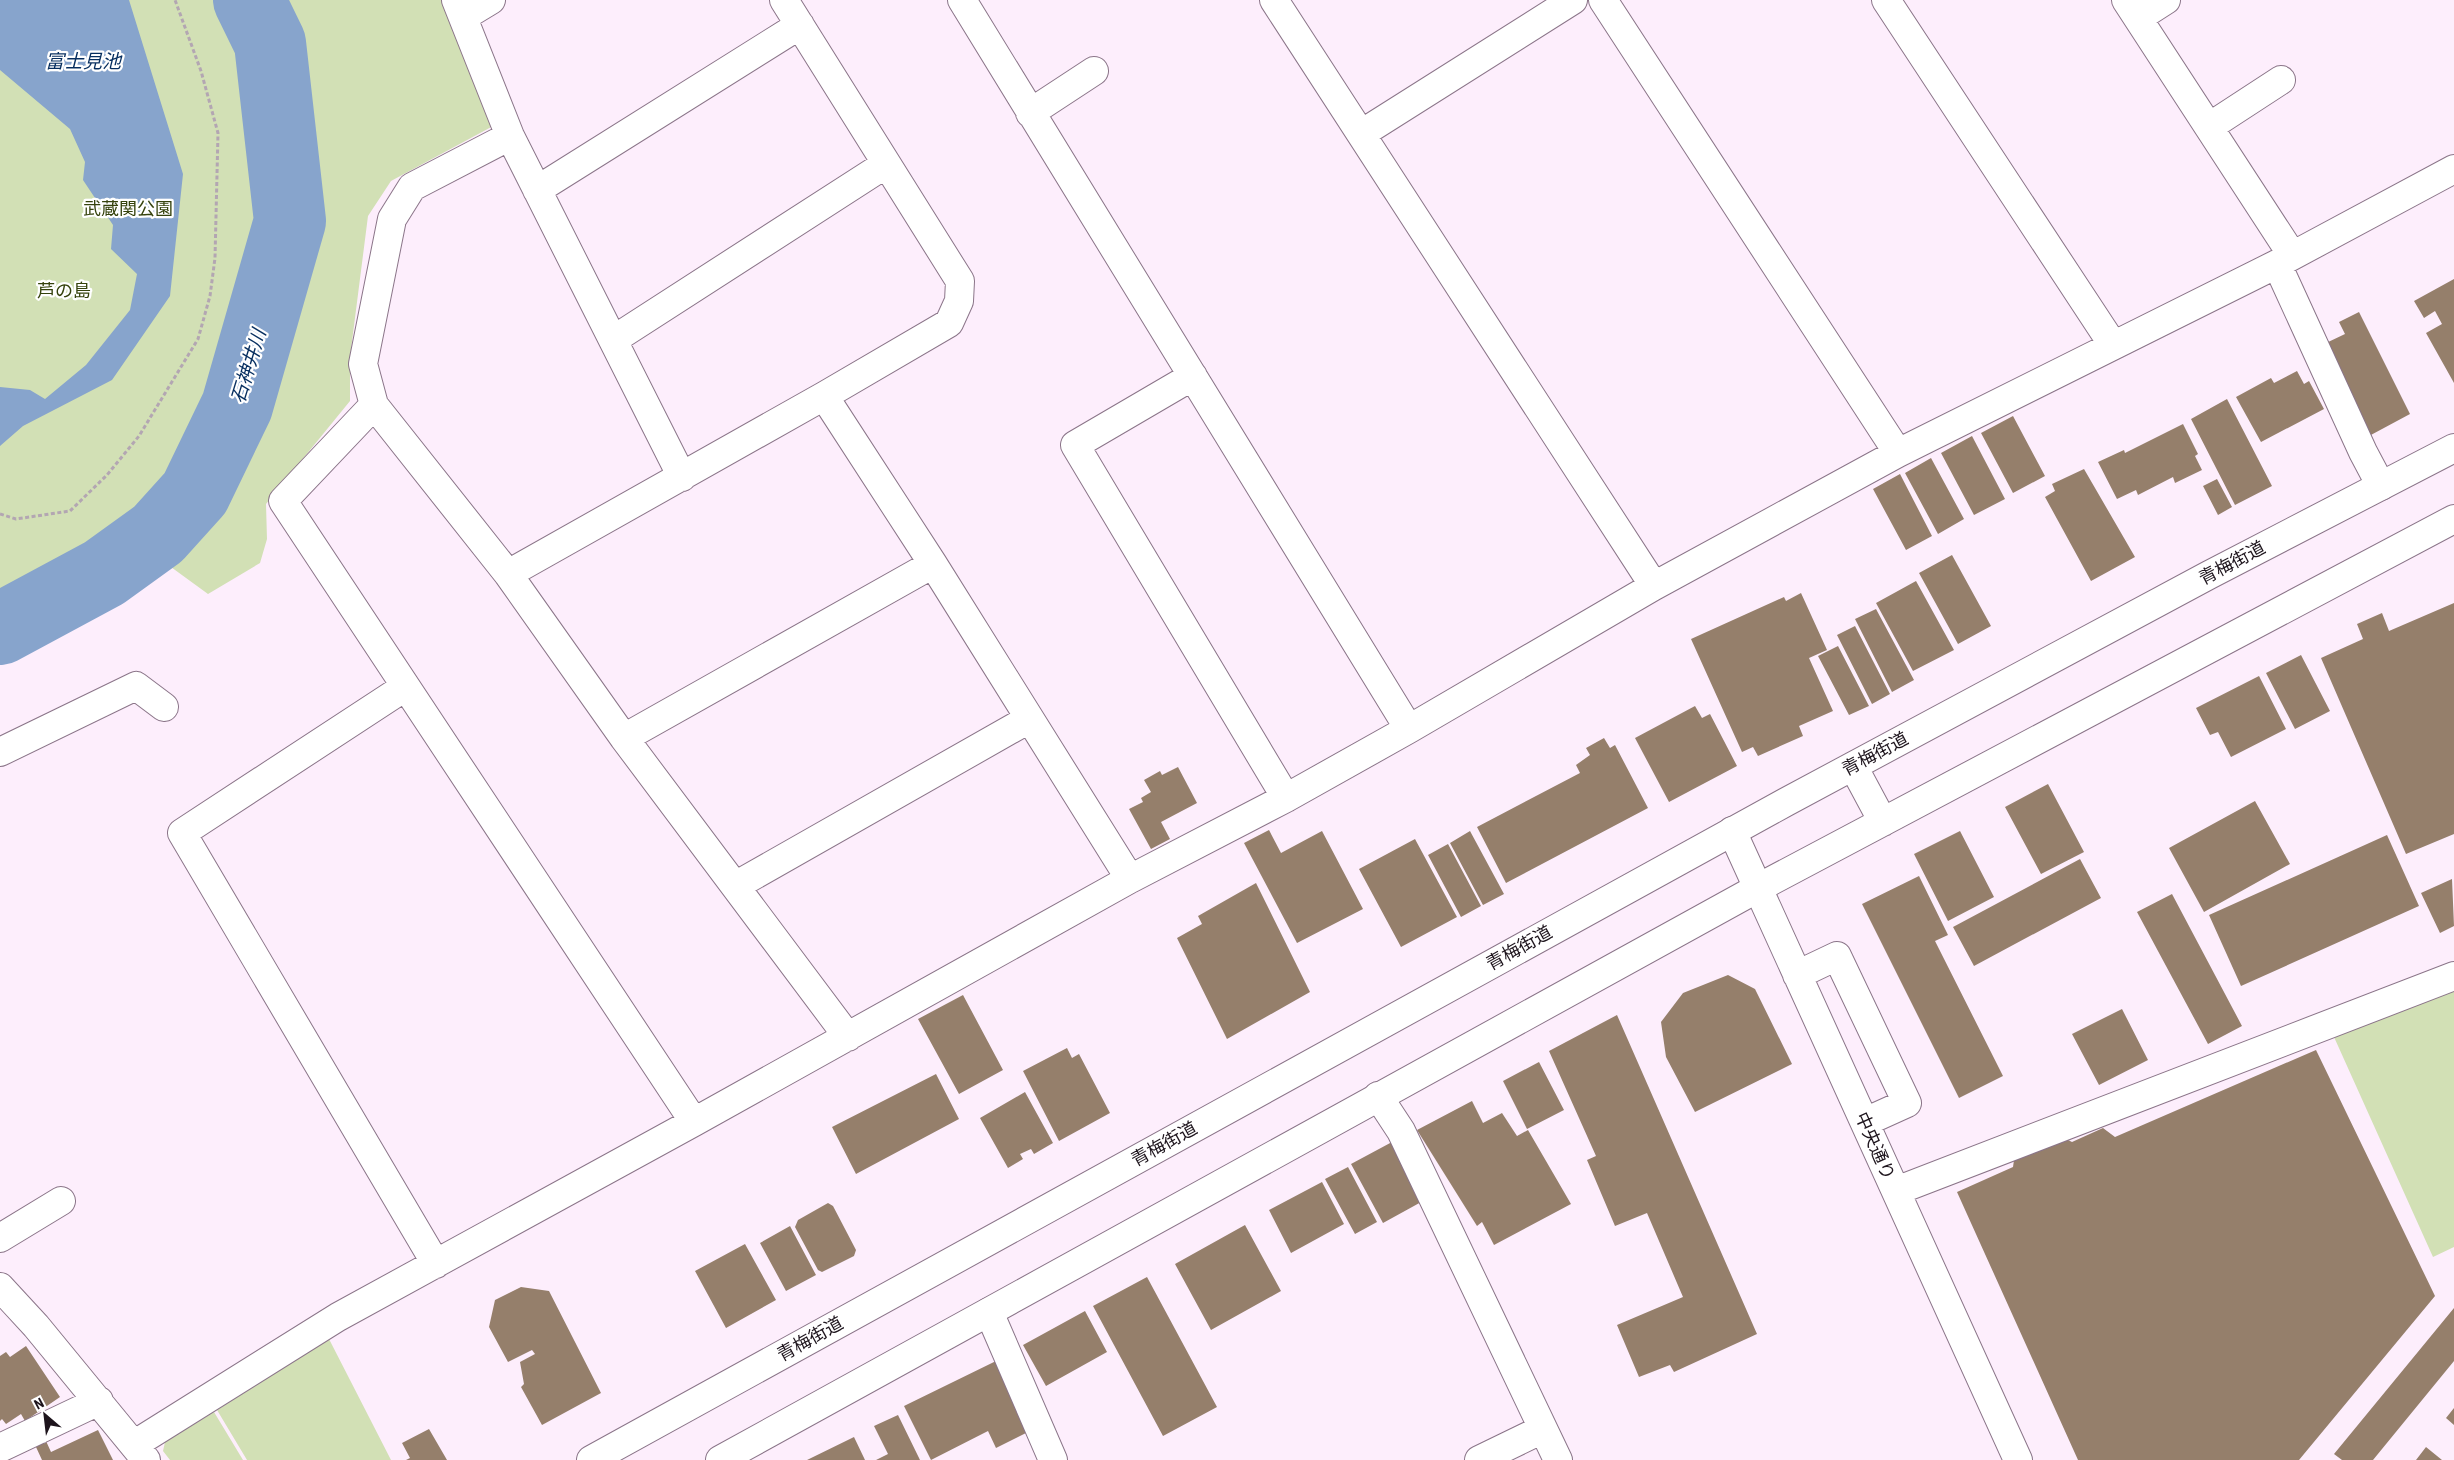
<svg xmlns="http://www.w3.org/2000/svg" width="2454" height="1460" font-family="'Roboto Condensed','Noto Sans JP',sans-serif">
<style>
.green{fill:#d2e0b5}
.water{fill:#87a4cc}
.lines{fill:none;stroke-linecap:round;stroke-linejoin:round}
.river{stroke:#87a4cc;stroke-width:72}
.building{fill:#957f6b}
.minor-casing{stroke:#8b7589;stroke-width:30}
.major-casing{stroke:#8b7589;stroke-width:30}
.path{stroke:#b3a6b2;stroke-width:3;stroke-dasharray:4 2.5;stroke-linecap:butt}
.minor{stroke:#fff;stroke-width:28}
.major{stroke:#fff;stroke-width:28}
.labels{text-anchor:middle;stroke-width:4.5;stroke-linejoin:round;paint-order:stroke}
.park-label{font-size:18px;fill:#35420c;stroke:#fff}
.street-label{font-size:18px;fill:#1d141c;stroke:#fff}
.water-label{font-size:19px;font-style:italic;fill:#062e5f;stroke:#fff}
</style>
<rect width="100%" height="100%" fill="#fdeefc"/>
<path class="green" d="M0,0H444L495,125L391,181L368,216L350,357V401L266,504L267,539L260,563L208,594L127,535L0,607Z
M2454,989V1247L2433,1257L2334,1037Z
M329,1339L391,1460H247L217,1410Z
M214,1412L243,1460H170L163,1451L165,1442Z"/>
<path class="water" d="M0,0H129L183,174L170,296L112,380L23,426L0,446V387L30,390L45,399L86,365L130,310L137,274L111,249L113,225L83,180L85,162L70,129L0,70Z"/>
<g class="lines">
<path class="river" d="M0,629L104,573L158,534L195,493L237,406L290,221L270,43L249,0"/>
</g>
<path class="building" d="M2454,279V383L2426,333L2442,324L2435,311L2424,318L2414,301Z
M2359,312L2410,414L2369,436L2324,344L2345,334L2339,322Z
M2297,371L2304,384L2309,381L2324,409L2261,442L2236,397L2271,378L2274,383Z
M2227,399L2272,486L2235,505L2191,419Z
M2013,416L2045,476L2013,493L1981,433Z
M2183,424L2198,454L2195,456L2202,470L2175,483L2173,477L2138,495L2136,490L2117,499L2098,462L2124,450L2125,453Z
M1972,436L2005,499L1974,515L1941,453Z
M1931,458L1964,519L1938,534L1905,473Z
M2084,469L2135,557L2091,581L2045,497L2055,491L2052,484Z
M1900,474L1932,536L1906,550L1873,489Z
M2217,479L2232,507L2218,515L2203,486Z
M1952,555L1991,626L1958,644L1919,573Z
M1916,581L1954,650L1913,671L1876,603Z
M1801,593L1827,650L1809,658L1833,711L1799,726L1803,736L1758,756L1753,747L1742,752L1691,639L1784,597L1786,601Z
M2454,603V834L2406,854L2321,658L2363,639L2357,624L2382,613L2389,631Z
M1876,609L1914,680L1892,692L1855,619Z
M1855,626L1890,694L1872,704L1837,635Z
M1838,646L1869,706L1849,715L1818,656Z
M2301,655L2330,711L2295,729L2266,673Z
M2259,676L2286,729L2231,757L2218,732L2210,735L2196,708Z
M1695,706L1702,718L1710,714L1737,766L1669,802L1635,738Z
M1604,738L1610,748L1615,745L1648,808L1506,883L1477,827L1580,773L1576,765L1590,755L1586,748Z
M1178,767L1197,803L1161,822L1170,839L1151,849L1129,809L1143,802L1141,798L1151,792L1144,780L1160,771L1162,775Z
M2048,784L2084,852L2041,874L2005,807Z
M2255,801L2290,864L2204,912L2169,848Z
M1269,830L1281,853L1322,831L1363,909L1297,943L1244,843Z
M1470,831L1504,894L1483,905L1450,843Z
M1960,831L1994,897L1948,921L1914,854Z
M2387,835L2419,906L2241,986L2209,915Z
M1415,839L1457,917L1401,947L1359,869Z
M1448,844L1481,906L1461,917L1428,855Z
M2080,859L2101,898L1974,966L1953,927Z
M1919,876L1948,935L1935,941L2003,1076L1959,1098L1862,904Z
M2452,879L2454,926L2440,933L2421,893Z
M1256,883L1310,992L1227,1039L1177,938L1202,924L1198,916Z
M2172,894L2242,1026L2208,1044L2137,912Z
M1728,975L1755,989L1792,1064L1695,1112L1666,1057L1661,1022L1683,993Z
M963,995L1003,1070L959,1094L918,1019Z
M2122,1009L2148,1060L2099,1085L2072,1034Z
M1617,1015L1757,1334L1674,1372L1670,1365L1639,1377L1617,1325L1683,1297L1647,1213L1615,1226L1587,1160L1596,1156L1549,1051Z
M1067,1048L1072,1058L1079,1054L1110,1113L1059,1141L1023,1071Z
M2316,1050L2435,1296L2299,1460H2078L1957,1192L2013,1167L2014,1160L2064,1138L2072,1142L2103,1128L2115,1137Z
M1539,1062L1564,1110L1527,1129L1503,1081Z
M936,1074L959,1119L856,1174L832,1127Z
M1025,1092L1053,1143L1034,1154L1031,1149L1020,1154L1023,1159L1008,1168L980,1118Z
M1472,1101L1483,1123L1502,1113L1517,1136L1528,1130L1571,1204L1494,1245L1482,1222L1477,1226L1417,1130Z
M1392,1142L1423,1201L1383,1223L1351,1164Z
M1348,1167L1377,1222L1355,1234L1325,1179Z
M1322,1182L1344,1224L1291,1253L1269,1210Z
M828,1203L833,1206L856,1250L854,1256L822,1272L818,1270L795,1227L798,1220Z
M1245,1225L1281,1291L1211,1330L1175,1264Z
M790,1226L816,1275L786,1291L760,1243Z
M745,1244L776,1300L726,1328L695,1271Z
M1147,1277L1217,1407L1163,1436L1093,1306Z
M521,1287L549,1291L601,1393L542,1425L521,1387L524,1384L520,1362L535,1354L532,1350L508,1362L489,1327L495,1300Z
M2454,1308V1361L2373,1460H2342L2334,1454Z
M1085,1311L1107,1352L1046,1386L1023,1345Z
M26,1346L60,1397L25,1421L21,1414L6,1424L2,1419L0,1421V1356L6,1352L10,1357Z
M996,1361L1030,1431L996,1448L988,1431L931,1460L904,1406Z
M2454,1408V1425L2446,1418Z
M898,1415L920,1460H876L888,1454L874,1426Z
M429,1429L447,1460H406L410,1458L402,1443Z
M98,1430L113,1460H42L36,1447L46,1441L51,1452Z
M854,1437L865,1460H807Z
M2426,1447L2442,1460H2416Z"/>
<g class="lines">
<defs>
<path id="minor" d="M456,0L510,136L682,477
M962,0L1409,729
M1274,0L1654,586
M1603,0L1898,453
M1886,0L2113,345
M2126,0L2292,255
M463,17L491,0
M2138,18L2166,0
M1030,113L1094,71
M2209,127L2281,80
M1361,134L1573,0
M510,136L412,187L392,219L363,364L374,405L508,574L624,738L848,1037
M537,190L800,25
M2277,264L2363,452L2381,486
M613,340L886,164
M1193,376L1075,445L1286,798
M824,396L933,564L1130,879
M374,405L283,501L694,1122
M508,574L824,396L949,323L959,301L960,281L784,0
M405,687L182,833L436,1264
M624,738L933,564
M0,752L136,686L164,707
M1732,831L2018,1460
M735,886L1029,719
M1797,975L1837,956L1907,1103L1865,1122
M1378,1096L1401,1131L1558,1460
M1896,1191L2454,976
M0,1238L61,1201
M0,1287L36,1326L146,1460
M989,1312L1053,1460
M135,1444L338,1317L694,1122L1130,879L1286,798L1409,729L1654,586L1898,453L2277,264L2454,169
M0,1448L99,1401
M1479,1460L1543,1429"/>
<path id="major" d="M1853,766L1883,822
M591,1460L1786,802L2209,575L2454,448
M720,1460L1758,888L2454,519"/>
</defs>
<use href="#minor" class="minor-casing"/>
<use href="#major" class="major-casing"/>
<path class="path" d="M0,514L16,519L70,511L107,475L139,436L198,339L210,296L215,258L218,133L201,71L175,0"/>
<use href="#minor" class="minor"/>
<use href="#major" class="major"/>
</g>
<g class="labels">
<g class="park-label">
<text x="128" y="215">武蔵関公園</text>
<text x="64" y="297">芦の島</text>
</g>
<g class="street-label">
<text transform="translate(2232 563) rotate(-28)" y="6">青梅街道</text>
<text transform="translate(1875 754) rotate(-28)" y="6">青梅街道</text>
<text transform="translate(1519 948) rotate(-29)" y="6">青梅街道</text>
<text transform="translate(1164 1144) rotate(-29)" y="6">青梅街道</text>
<text transform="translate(1875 1146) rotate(66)" y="6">中央通り</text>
<text transform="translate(810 1339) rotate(-29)" y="6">青梅街道</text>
</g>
<g class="water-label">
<text x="83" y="68">富士見池</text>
<text transform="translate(248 366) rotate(-73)" y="7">石神井川</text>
</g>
</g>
<g transform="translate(45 1415) rotate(332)" stroke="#ffffff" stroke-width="4" paint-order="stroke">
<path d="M0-4L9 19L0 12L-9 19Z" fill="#1d141c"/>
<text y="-8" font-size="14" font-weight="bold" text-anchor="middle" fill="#1d141c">N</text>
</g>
</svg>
